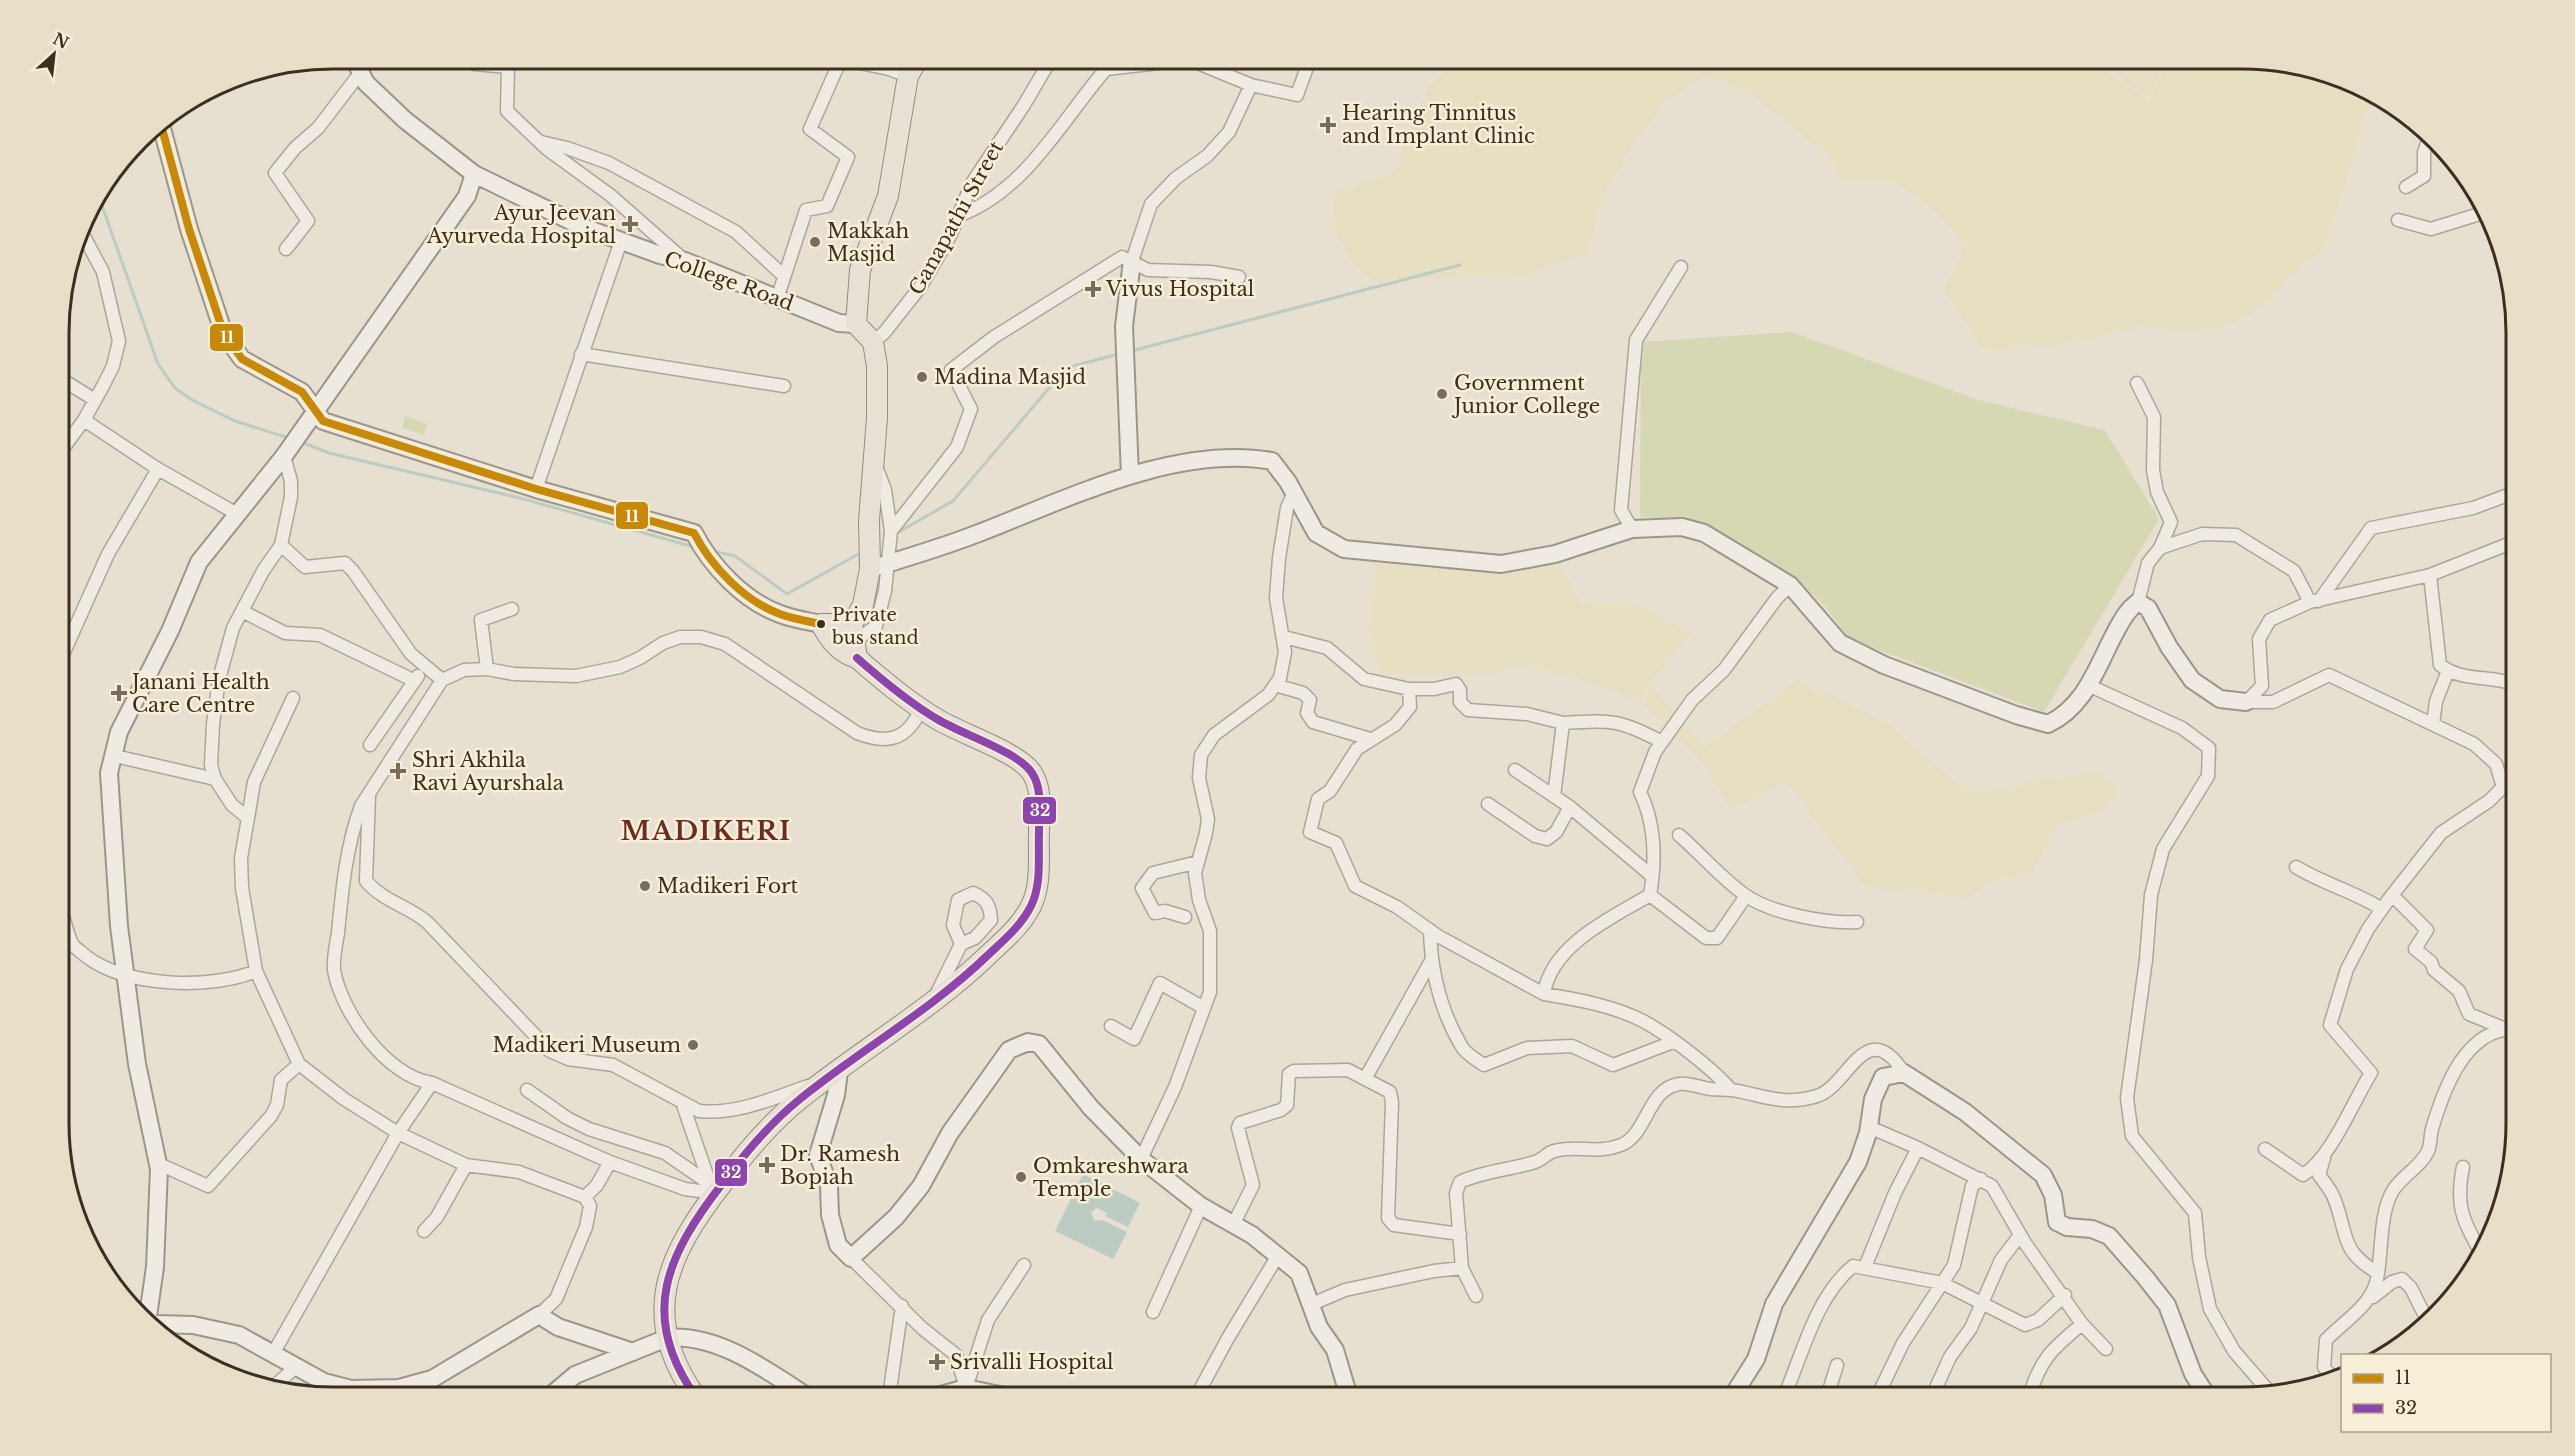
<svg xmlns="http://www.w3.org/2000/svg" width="2575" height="1456" font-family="'Libre Baskerville',serif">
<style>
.farmland{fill:#e6dfc2}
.green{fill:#d6d7b3}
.water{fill:#bcccc2}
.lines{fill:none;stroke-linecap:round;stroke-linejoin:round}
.stream{stroke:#bcccc2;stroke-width:3}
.street-casing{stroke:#ada599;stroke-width:15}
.secondary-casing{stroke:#9c958a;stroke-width:20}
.primary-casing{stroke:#928b80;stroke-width:22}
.street{stroke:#efebe3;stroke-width:12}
.secondary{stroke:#efebe3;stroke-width:16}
.primary{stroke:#e6e1d4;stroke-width:20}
.bus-1-casing{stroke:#f7eed8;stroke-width:12}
.bus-2-casing{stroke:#f7eed8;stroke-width:12}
.bus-1{stroke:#c88808;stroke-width:8}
.bus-2{stroke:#8e44ad;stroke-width:8}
.poi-dot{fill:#786c5e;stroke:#f7eed8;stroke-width:2}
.bus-dot{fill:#3d2e20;stroke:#f7eed8;stroke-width:2}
.labels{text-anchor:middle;stroke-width:5;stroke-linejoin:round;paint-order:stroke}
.bus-label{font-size:18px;fill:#3d2e20;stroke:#f7eed8;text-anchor:start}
.poi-label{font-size:20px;fill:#3d2e20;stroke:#f7eed8;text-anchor:start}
.street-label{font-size:20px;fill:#3d2e20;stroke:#f7eed8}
.district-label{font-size:26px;font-weight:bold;letter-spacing:1.5px;fill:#6b2e1e;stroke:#f7eed8}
.rim{fill:none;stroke:#3d2e20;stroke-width:3}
.line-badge{stroke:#f7eed8;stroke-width:2}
.badge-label{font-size:16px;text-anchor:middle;font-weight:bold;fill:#fff}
</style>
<rect width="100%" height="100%" fill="#e7e0d1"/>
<path class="farmland" d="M1459,59H2089L2148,102L2171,59H2243L2314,68L2374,93L2326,246L2302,265L2260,309L2212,332L2141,327L2057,345L1984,351L1944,289L1965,245L1938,213L1898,183H1841L1829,156L1750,93L1704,76L1665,101L1631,148L1605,192L1588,253L1527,275L1375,280L1356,267L1332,228L1334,192L1396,172L1406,136L1428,88Z
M2098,59H2167L2148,98Z
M1559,562L1580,602L1639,605L1692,634L1648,684L1639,702L1574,677L1523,665L1494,673L1380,674L1368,632L1375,564L1503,573Z
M1798,680L1812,690L1833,695L1892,727L1941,771L1965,788L2008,789L2041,779L2101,773L2119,792L2102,810L2057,825L2030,876L1993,880L1968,898L1866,887L1787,782L1731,809L1697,756L1643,704L1651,686L1705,747Z"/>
<path class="green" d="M1792,332L1978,400L2105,430L2159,519L2044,712L1848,638L1826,607L1800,583L1685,519L1640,517L1641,342Z
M405,416L427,424L424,435L402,428Z"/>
<path class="water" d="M1083,1174L1140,1203L1128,1227L1105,1216L1107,1213L1097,1208L1091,1212L1094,1221L1103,1220L1127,1232L1113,1259L1055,1231Z"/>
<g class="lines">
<path class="stream" d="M102,192L99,197L158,364L175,388L192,400L235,421L289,438
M1131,351L1460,265
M301,442L329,453L520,498L694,547
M897,533L953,501L1066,368L1118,354
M712,551L735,556L787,594L862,552"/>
<defs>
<path id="street" d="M463,59L474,64L508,67
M514,59L508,67L507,111L547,149L610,195L684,260
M841,59L889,69L908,76
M1093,59L1106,69
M1193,61L1251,85L1297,95L1310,59
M541,142L567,148L609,163L736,232L784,276
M2406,187L2424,176V152L2428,141
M958,216C1026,191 1061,121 1106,69L1194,59
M2398,220L2431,229L2486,212
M286,249L308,221L275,173L295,148L318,128L361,72
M1132,261L1151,204L1176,178L1207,156L1229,132L1251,85
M777,299L806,210L827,206L848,157L810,129L841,59
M873,342L884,333L921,286L950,236L972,183L1024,105L1051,59
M581,354L784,386
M61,379L95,400
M2137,383L2154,417L2153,470L2157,492L2171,522L2160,548L2148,563L2138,602
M84,420L158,469L239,515
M61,451L84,420L103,386L113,366L119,341L103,272L81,231
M877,469L885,490L891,531L957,447L971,409L951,370L994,337L1122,257L1148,270L1211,272L1239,277
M536,489L621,241
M1632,529L1621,510L1636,340L1681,267
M281,545L305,567L345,563L353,571L411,654L442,680
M2160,548L2202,534L2236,535L2294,571L2310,602
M2430,575L2440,665C2464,683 2491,674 2516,685
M2319,601L2371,528L2473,508L2516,492
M242,611L285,633L320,635L415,681
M1284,637L1327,648L1364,679L1409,689H1434L1456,684L1460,690V702L1468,710L1527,714L1563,723L1554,796
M854,642L876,626L885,591L891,531
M61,659L108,554L158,469
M487,669L481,620L512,609
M1275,685L1303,693L1310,700L1307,713L1313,722L1370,739
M2090,686L2182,728L2209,748L2208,776L2163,849L2151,895L2146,960L2127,1098L2132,1136L2195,1213L2199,1257L2210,1309L2234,1351L2272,1395
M1409,689L1410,707L1395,725L1357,749L1330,791L1318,799L1310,832L1336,843L1355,886L1397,907L1438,936L1544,994
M2246,702H2273L2329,675L2474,744L2496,764L2503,787L2489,801L2441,833L2389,899L2368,929L2347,969L2330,1025L2371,1073C2352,1103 2332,1157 2303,1175L2265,1149
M2246,702L2262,686L2259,639L2270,620L2310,602L2430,575L2516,541
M1563,723C1611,720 1619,719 1662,742
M2433,724L2436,701L2448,671
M370,745L418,676
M115,756L215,779
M1515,770L1570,807L1652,876
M369,795L366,881C383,901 408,906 427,922L550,1051L568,1059L613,1065L699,1111C736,1115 774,1098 808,1086
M1488,804L1535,836L1547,839L1556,832L1570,807
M248,818L254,782L293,698
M1679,835C1701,854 1721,878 1745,895C1770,913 1827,924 1857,922
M2296,867C2324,884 2355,892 2382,909
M1650,895L1706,938H1717L1746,896
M2392,895L2427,930L2415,949L2431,962L2434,970L2459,991L2469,1014L2503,1028
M61,910C65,920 67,935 73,945C76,949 83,953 87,957C127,987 211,990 256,971L299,1064L344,1099L398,1133L466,1165L519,1172L585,1197L590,1206L586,1227L556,1299L539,1315
M1185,917L1165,911L1155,913L1142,888L1153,873L1198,862
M1430,930C1431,971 1441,1012 1462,1047C1466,1054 1477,1060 1484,1065L1527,1048L1572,1046L1613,1065L1673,1042
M256,971L242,888L241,858L248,818L232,805L215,779L211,765L213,724L219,679L233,628L263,571L281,545L291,497V481L284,456
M935,997L961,944L953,925L958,900L973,893C986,899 990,904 991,920L975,938L961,944
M1111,1026L1134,1039L1160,983L1204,1008
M1365,1079L1431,961
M527,1090L567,1118L589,1129L665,1153L710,1184
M1731,1090C1712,1068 1669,1035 1643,1021C1614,1006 1576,999 1544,994C1551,945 1611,918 1650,895C1656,860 1655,823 1640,792L1655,752L1692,700L1724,670L1777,598L1790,585
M683,1105L710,1184
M1869,1127L1918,1148L1992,1186L2025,1243L2082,1324L2106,1349
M2324,1158L2319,1175C2324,1182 2331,1190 2334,1198C2349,1236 2339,1250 2378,1273C2375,1304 2346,1319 2326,1340L2324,1367L2334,1381
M1141,1159L1175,1087L1210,992V931L1199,900L1195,873L1206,833L1208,819L1199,778L1201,755L1214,735L1268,695L1280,678L1285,652L1276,598L1279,558L1287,508L1294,492
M159,1164L208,1186L271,1116L277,1105L281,1080L299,1064
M2463,1167C2455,1207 2463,1220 2482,1255
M714,1193L685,1189L610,1162L432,1083C387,1077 341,1012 334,970C333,958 336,944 338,933C342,891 346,846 361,806L442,680L464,670L487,669L514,674L576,676L620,667L640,658L663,643L680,637H701L725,644L857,733C888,745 907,740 921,709
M585,1197L597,1185L610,1162
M1233,1225L1253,1185L1238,1128L1240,1123L1281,1110L1287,1105L1289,1074L1294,1071L1348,1070L1390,1092L1392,1102L1388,1218L1394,1225L1460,1234
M424,1231L437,1217L466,1165
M851,1258L923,1329L956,1355L966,1388
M1865,1267L1895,1193L1918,1148
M2378,1273C2382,1248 2380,1214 2392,1192C2401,1176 2421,1167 2428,1151C2431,1144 2430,1136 2432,1129C2444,1088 2466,1027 2516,1029
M1476,1296L1462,1268L1456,1193L1460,1182C1484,1171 1510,1170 1535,1162C1542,1160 1547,1153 1554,1151C1577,1144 1595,1155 1621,1145C1648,1134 1647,1089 1679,1084C1688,1082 1701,1088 1710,1089C1721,1090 1732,1089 1742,1092C1771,1098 1787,1105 1817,1096C1848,1087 1866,1013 1904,1073
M2373,1297L2392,1282L2402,1279L2411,1288L2426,1318
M1312,1304L1345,1290L1434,1271L1462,1268
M1153,1312L1201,1206
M274,1352L398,1133L432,1083
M966,1388L988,1320L1024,1265
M271,1389L297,1366
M889,1397L902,1306
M1196,1397L1228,1338L1277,1257
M1758,1397H1784C1803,1353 1815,1298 1853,1266L1942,1283L2025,1325L2038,1320L2065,1295
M1827,1397L1837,1365
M1877,1397L1903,1343L1954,1265L1972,1186L1981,1179
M1949,1397L1935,1390L1950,1357L1971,1328L2001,1260L2020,1235
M2029,1397C2040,1359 2053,1348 2082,1324"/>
<path id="secondary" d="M354,59L366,83L405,120L474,174L583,227L660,255L685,261L839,323L856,324
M160,121L189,229L224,334L242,359L302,392L323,421L536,489L694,533C711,566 744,601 780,614C793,619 807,621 821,624
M1130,476L1124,326L1132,261
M870,569C906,558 943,547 979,533C1067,499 1177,444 1272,461L1288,482L1316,533L1344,549L1501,564L1555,554L1632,529L1682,527L1704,533L1790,585L1840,643L1884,665L2016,715L2048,724C2086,706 2097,666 2116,631C2122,620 2127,610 2138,602L2148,608L2169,647L2192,680L2220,699L2246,702
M839,1071L836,1095L818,1155L829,1186L830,1215L838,1245L851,1258L896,1217L921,1186L950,1133L1009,1050L1028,1042L1039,1044L1091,1108L1141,1159L1201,1206L1252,1235L1299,1273L1319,1327L1335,1350L1349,1397
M148,1316L155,1267L159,1169L137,1064L119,926L109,773L119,732L170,631L199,562L284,456L467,196L474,174
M157,1324L193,1325L239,1335L324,1382L351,1389L399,1388L432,1379L539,1315L558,1327L633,1352
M549,1397L575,1375L667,1338C717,1333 768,1371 808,1397
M934,1397L966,1388L1009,1397
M1732,1397L1756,1359L1774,1304L1858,1162L1868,1133L1873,1099L1883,1077L1904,1073L1965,1112L2043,1175L2053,1195L2057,1222L2067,1227L2092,1229L2109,1236L2145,1277L2167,1305L2193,1374L2208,1397"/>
<path id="primary" d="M821,624H852L857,658C839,653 830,640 821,624Z
M852,624L863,605L870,569L869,520L877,418V366L873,342L856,324L860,270L888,196L908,76L918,59
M696,1397C638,1316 667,1255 722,1184C745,1153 770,1123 800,1099C862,1049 931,1010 988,955C1004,940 1021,926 1031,906C1042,884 1038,856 1039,832C1039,813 1043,790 1032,773C1019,752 961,734 937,719C908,702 882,680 857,658"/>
</defs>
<use href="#street" class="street-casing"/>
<use href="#secondary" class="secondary-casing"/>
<use href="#primary" class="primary-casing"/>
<use href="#street" class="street"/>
<use href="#secondary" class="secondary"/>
<use href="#primary" class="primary"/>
<defs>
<path id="bus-1" d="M160,121L189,229L224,334L242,359L302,392L323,421L536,489L694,533C711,566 744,601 780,614C793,619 807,621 821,624"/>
<path id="bus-2" d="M696,1397C638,1316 667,1255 722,1184C745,1153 770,1123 800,1099C862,1049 931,1010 988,955C1004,940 1021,926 1031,906C1042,884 1038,856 1039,832C1039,813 1043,790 1032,773C1019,752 961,734 937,719C908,702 882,680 857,658"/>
</defs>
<use href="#bus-1" class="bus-1-casing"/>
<use href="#bus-2" class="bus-2-casing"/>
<use href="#bus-1" class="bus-1"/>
<use href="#bus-2" class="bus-2"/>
</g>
<g class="poi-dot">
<path d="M1325 116h6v6h6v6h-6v6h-6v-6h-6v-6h6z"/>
<path d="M627 215h6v6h6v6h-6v6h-6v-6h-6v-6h6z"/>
<circle cx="815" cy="242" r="6"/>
<path d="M1090 280h6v6h6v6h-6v6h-6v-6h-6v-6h6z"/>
<circle cx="922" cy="377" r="6"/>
<circle cx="1442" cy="394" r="6"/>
<path d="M116 684h6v6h6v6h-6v6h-6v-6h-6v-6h6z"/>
<path d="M395 762h6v6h6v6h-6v6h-6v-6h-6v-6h6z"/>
<circle cx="645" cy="886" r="6"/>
<circle cx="693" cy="1045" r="6"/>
<path d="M764 1156h6v6h6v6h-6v6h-6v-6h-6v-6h6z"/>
<circle cx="1021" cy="1177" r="6"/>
<path d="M934 1353h6v6h6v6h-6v6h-6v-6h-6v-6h6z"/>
</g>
<circle class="bus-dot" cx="821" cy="624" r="5"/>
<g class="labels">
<g class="bus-label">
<text x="832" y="621">Private<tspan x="832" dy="23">bus stand</tspan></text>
</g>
<g class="poi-label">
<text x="1342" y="120">Hearing Tinnitus<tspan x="1342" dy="23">and Implant Clinic</tspan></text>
<text x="616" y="220" text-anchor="end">Ayur Jeevan<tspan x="616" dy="23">Ayurveda Hospital</tspan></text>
<text x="827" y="238">Makkah<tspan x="827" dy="23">Masjid</tspan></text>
<text x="1106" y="296">Vivus Hospital</text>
<text x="934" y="384">Madina Masjid</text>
<text x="1454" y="390">Government<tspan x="1454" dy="23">Junior College</tspan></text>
<text x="132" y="689">Janani Health<tspan x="132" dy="23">Care Centre</tspan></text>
<text x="412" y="767">Shri Akhila<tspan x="412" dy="23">Ravi Ayurshala</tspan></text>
<text x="657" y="893">Madikeri Fort</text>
<text x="681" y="1052" text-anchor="end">Madikeri Museum</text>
<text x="780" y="1161">Dr. Ramesh<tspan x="780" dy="23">Bopiah</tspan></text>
<text x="1033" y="1173">Omkareshwara<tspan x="1033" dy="23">Temple</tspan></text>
<text x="950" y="1369">Srivalli Hospital</text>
</g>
<g class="street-label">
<text transform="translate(956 218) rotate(-61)" y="7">Ganapathi Street</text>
<text transform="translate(729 281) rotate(20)" y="7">College Road</text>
</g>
<g class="district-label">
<text x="706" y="840">MADIKERI</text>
</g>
</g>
<path d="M0 0H2575V1456H0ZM333 69H2242A264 264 0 0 1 2506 333V1123A264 264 0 0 1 2242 1387H333A264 264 0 0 1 69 1123V333A264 264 0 0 1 333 69Z" fill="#e8dfc9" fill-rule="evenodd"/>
<path class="rim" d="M333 69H2242A264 264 0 0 1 2506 333V1123A264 264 0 0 1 2242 1387H333A264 264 0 0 1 69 1123V333A264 264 0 0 1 333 69Z"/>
<g class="line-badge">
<rect x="209" y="323" width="35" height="29" rx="6" fill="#c88808"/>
<rect x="615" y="501" width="34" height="29" rx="6" fill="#c88808"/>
<rect x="1022" y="796" width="35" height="29" rx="6" fill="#8e44ad"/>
<rect x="714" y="1158" width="34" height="29" rx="6" fill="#8e44ad"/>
</g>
<g class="badge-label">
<text x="227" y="343">11</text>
<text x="632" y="522">11</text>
<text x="1040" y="816">32</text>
<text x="731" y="1178">32</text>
</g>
<rect x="2341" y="1354" width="210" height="78" fill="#f7eed8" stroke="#ada18e" stroke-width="1.5"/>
<rect x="2353" y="1374" width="30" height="9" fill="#c88808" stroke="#ada18e" stroke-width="1.5"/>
<text x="2395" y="1384" font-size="18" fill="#3d2e20">11</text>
<rect x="2353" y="1404" width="30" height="9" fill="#8e44ad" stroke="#ada18e" stroke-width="1.5"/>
<text x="2395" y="1414" font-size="18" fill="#3d2e20">32</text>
<g transform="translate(54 54) rotate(27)" stroke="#f7eed8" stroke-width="4.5" paint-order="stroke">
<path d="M0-4.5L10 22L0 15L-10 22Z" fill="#3d2e20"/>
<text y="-9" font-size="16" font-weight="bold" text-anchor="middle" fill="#3d2e20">N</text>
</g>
</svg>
